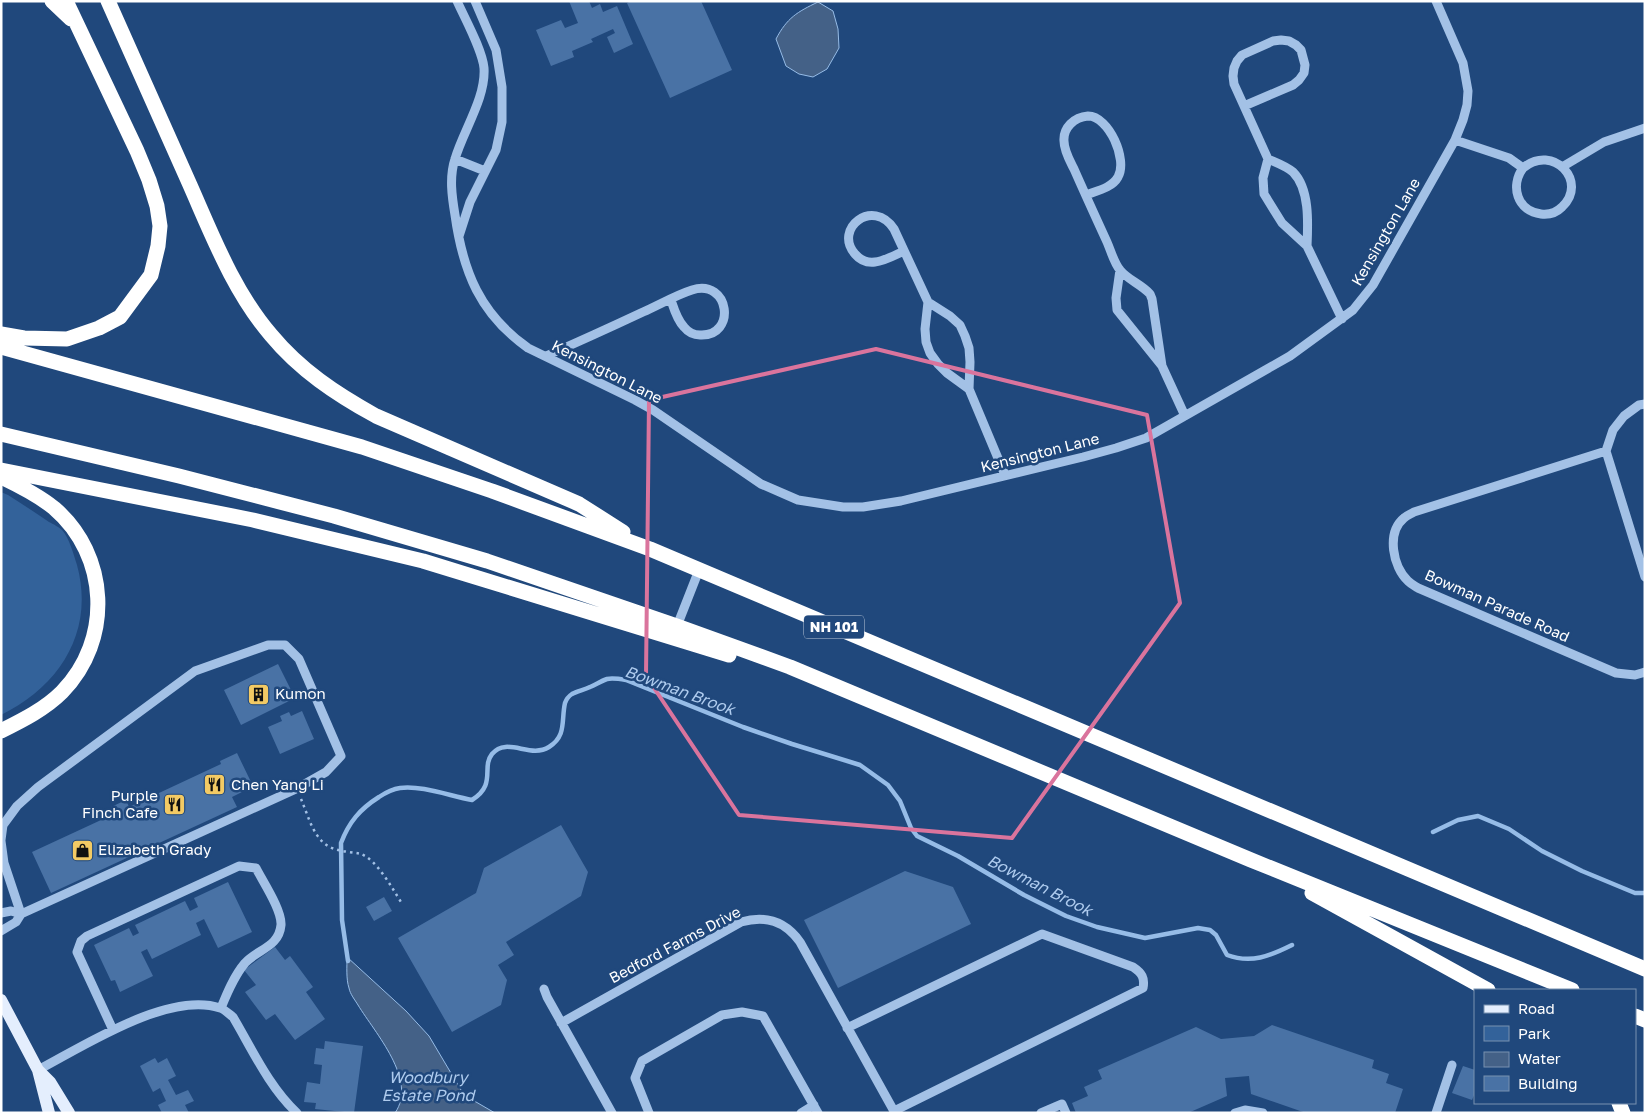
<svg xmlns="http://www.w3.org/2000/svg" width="1646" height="1114" font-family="'Golos Text',sans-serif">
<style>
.green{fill:#33629a}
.water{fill:#446187;stroke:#96bce7}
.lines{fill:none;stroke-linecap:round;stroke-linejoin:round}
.stream{stroke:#96bce7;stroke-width:4.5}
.building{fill:#4972a5}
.path{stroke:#a3c1e6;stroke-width:2.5;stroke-dasharray:2.5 4;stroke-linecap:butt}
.minor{stroke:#a3c1e6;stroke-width:9}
.major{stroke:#e4eefd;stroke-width:12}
.highway{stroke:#fff;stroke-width:15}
.marked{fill:none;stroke:#da749d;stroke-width:4;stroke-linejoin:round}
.labels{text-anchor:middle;stroke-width:5;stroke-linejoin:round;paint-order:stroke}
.shield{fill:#20487c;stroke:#bcc8d8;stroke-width:1}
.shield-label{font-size:14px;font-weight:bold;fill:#fff}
.street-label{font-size:15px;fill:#fff;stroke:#20487c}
.poi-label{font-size:15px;fill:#fff;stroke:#20487c;text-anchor:start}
.water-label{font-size:16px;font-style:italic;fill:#aecbee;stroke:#20487c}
</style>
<rect width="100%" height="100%" fill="#20487c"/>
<path class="green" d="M1,492L8,495C22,504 36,513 49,522C53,524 59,527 62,530C69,537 74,556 77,565C95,631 60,686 1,715Z"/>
<path class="water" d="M818,2L833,11L838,29L839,48L827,69L813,77L799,74L786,66L776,39C787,18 797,12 818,2Z
M347,957L406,1011L429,1036L464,1095L495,1113H395C418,1080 375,1033 358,1005C355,1000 350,994 349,988C346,979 347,967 347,957Z"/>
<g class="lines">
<path class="stream" d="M1433,832L1458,820L1478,816L1509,829L1542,851L1582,871L1635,893H1645
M348,961L342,920L341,843C349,822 360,809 379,797C385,793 392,789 400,788C421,785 450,796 472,800C497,784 481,768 492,754C507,736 530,759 549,747C567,736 561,720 565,703C566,700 569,696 572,694C577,691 584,690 590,687C595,685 601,681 607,679C612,678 620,679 626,680L743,727L792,744L860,765L888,785L900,801L911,828L917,836L958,856L1024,895L1066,916L1097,927L1145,938L1198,928L1210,930L1216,935L1227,955C1251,964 1270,956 1292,945"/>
</g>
<path class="building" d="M569,1H589L592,8L600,4L603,12L617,6L633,44L614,53L607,37L615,33L613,29L591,39L593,42L572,51L574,57L551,66L536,30L561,20L565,28L578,23Z
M631,1H701L732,70L670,98L627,3Z
M278,664L295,698L241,725L224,690Z
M302,711L314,739L280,754L268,727L282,721L280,716L289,712L291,716Z
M237,753L251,782L241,786L244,791L232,797L237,807L51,893L32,852L114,814L111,807L126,800L129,807L221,764L220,761Z
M561,825L588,872L581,896L506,942L514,955L498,965L507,980L501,1005L452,1032L398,938L476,893L484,868Z
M905,871L953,887L971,924L838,988L804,920Z
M228,882L252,932L218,948L204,919L196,923L201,935L152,959L147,949L141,952L153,976L120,992L115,980L111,981L94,945L129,928L133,936L139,933L135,925L185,901L190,911L198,907L194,898Z
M384,897L392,911L374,921L366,907Z
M275,947L285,960L290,956L313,987L306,992L325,1019L295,1040L275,1014L266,1020L245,992L256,985L244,970Z
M1272,1025L1374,1060L1372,1068L1389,1074L1386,1083L1403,1089L1395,1113H1306L1251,1094L1249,1076L1225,1078L1227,1096L1188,1113H1076L1072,1103L1088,1096L1084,1087L1102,1079L1098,1070L1196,1027L1221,1039L1254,1036Z
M325,1041L363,1046L354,1113L315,1109L316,1103L304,1102L307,1082L320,1084L322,1065L314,1064L316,1048L324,1049Z
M155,1058L158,1063L167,1058L176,1076L168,1080L176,1095L188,1090L194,1101L185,1105L189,1113H162L158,1105L166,1101L160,1088L153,1092L140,1066Z
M1463,1066L1475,1070V1093L1472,1100L1452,1093Z"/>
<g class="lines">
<path class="path" d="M301,799C309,817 314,843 335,849C343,852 353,852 361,854C377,860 392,888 401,902"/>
<path class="minor" d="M457,1C465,19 482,49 484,68C486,98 463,131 455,159C449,177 452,197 455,215C463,272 480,314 528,348L635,400L653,410L761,484L798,500L843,507H863L901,501L1083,457L1116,448L1146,438L1290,356L1353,310L1373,285L1455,140L1463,120L1467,105L1468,91L1463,63L1436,1
M1244,106L1293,85L1299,80L1304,73L1305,65L1301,50L1296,45L1289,41L1281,40L1273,41L1242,55L1237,61L1234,68L1233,76L1234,84L1268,159L1263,178L1264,194L1282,223L1307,246L1342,319
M1455,140L1509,158L1523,168C1510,186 1517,211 1541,214C1549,215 1557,212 1562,207C1589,182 1553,143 1523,168
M455,159L485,171
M1268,159C1277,163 1286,166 1293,172C1310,189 1308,224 1307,246
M1562,167L1604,142L1645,128
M1086,195C1096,191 1112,188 1118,177C1128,160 1109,116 1088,116C1074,117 1063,128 1064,141C1064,151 1070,161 1074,169C1085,194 1096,218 1107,242C1111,251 1114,263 1120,270C1128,280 1141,284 1150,294L1152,299L1162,366
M459,236L470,202L496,150L502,122V87L496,50L475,1
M904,251C895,255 885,261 875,262C867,263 860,260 855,254C833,229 873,197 894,229L928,302L925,329L926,342L930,353L938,364L947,373L969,389
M1120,270L1116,298L1117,310L1162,366L1185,416
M928,302L950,316L960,325L965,336L969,348L970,362L969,389L1005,475
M546,356C578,342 611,327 643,312C659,305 676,295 692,290C730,278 737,337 700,335C694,335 688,332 684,327C677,320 674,309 671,300
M1645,404L1639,405L1624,416L1613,430L1606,451L1645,577
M1606,451L1414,512C1411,514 1407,515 1404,518C1386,533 1393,567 1408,581C1411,584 1415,586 1418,588L1616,673L1635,675L1645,672
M677,626L699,570
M1,840L3,825L17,806L38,787L195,671L268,645H285L299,659L341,756L326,772L296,789L21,914L16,922L1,931
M1,841L4,863L21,914
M1,913L11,911L21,914
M544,989L547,997L612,1113
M561,1023L741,922C766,915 785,921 800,942L895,1113
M847,1028L1042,934L1133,967C1142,973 1145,978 1143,988L894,1111
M113,1030L77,952L81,941L87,936L239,866L256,868C263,882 282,910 281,925C279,947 258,949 245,963C234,976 227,993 221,1008
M38,1070C84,1046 168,991 220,1008C224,1009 229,1014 233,1017C252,1049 269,1087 297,1113
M649,1113L635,1078L642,1061L722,1015L742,1012L763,1016L818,1113
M801,1113L814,1105
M1041,1113L1062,1104L1066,1113
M1235,1113L1245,1110L1263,1113
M1436,1113L1452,1065"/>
<path class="major" d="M1,1000L38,1070L50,1082L69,1113
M38,1070L49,1113"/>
<path class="highway" d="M52,1L71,19
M108,1C136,63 163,124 190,185C213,237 234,292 271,335C300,370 336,394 376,416L579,504L623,532
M1,334L24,338L67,339L99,328L120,317L151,275L158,246L160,226L157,206L149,180L137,151L66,1
M1,347L362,447L492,491L650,549L1645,969
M1,434L179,476L334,516L487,561L677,626L790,667L1251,860L1572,990
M1,470L253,520L423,561L729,655
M1,477C20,486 38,495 54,508C109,555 113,640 62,692C45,709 23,720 1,731
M1312,893L1488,990
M1635,1016L1645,1020
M1619,1103L1623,1113"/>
</g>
<path class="marked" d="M876,349L1147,415L1180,603L1012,838L739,815L646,676L649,400Z"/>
<defs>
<symbol id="building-square" viewBox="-11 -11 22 22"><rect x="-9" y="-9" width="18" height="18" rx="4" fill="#f3ca64" stroke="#20487c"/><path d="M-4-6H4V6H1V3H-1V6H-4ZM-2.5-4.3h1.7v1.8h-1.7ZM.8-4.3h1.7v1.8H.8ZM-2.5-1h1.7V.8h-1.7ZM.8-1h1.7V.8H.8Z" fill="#111"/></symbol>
<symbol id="restaurant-square" viewBox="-11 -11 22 22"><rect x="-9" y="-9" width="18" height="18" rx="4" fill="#f3ca64" stroke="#20487c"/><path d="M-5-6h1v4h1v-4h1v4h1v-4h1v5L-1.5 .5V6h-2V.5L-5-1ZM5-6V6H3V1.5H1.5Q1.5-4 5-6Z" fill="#111"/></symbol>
<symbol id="shop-square" viewBox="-11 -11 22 22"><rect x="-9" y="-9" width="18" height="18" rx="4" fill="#f3ca64" stroke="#20487c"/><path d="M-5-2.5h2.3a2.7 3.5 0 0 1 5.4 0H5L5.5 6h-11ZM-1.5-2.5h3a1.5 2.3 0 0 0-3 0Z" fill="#111"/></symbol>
</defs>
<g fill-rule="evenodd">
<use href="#building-square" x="246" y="682" width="25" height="25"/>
<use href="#restaurant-square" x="202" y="772" width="25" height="25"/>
<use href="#restaurant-square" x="162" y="792" width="25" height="25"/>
<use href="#shop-square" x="70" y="838" width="25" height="25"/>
</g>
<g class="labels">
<rect class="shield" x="804" y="615.5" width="60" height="23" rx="4"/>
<g class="shield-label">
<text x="834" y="632">NH 101</text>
</g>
<g class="street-label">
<text transform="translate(1386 232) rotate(-60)" y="5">Kensington Lane</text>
<text transform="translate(607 372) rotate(27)" y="5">Kensington Lane</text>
<text transform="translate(1040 453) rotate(-14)" y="5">Kensington Lane</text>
<text transform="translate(1497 606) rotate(24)" y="5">Bowman Parade Road</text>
<text transform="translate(675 945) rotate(-28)" y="5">Bedford Farms Drive</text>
</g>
<g class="poi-label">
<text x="275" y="699">Kumon</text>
<text x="231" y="790">Chen Yang Li</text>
<text x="158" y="801" text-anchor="end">Purple<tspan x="158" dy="17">Finch Cafe</tspan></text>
<text x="98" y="855">Elizabeth Grady</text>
</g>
<g class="water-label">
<text transform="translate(680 690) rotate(20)" y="6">Bowman Brook</text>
<text transform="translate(1040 885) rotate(27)" y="6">Bowman Brook</text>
<text x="428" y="1083">Woodbury<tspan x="428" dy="18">Estate Pond</tspan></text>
</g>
</g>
<rect width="1646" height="1114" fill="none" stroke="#ffffff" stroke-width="5"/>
<rect x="1474" y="989" width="162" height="115" fill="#20487c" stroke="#7991b0"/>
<rect x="1484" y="1005" width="25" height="8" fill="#e4eefd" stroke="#7991b0"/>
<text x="1518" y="1014" font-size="15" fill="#ffffff">Road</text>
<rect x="1484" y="1026" width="25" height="15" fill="#33629a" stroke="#7991b0"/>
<text x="1518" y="1039" font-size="15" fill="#ffffff">Park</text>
<rect x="1484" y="1052" width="25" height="15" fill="#446187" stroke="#7991b0"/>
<text x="1518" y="1064" font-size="15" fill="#ffffff">Water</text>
<rect x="1484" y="1076" width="25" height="15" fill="#4972a5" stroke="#7991b0"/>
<text x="1518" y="1089" font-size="15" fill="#ffffff">Building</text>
</svg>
